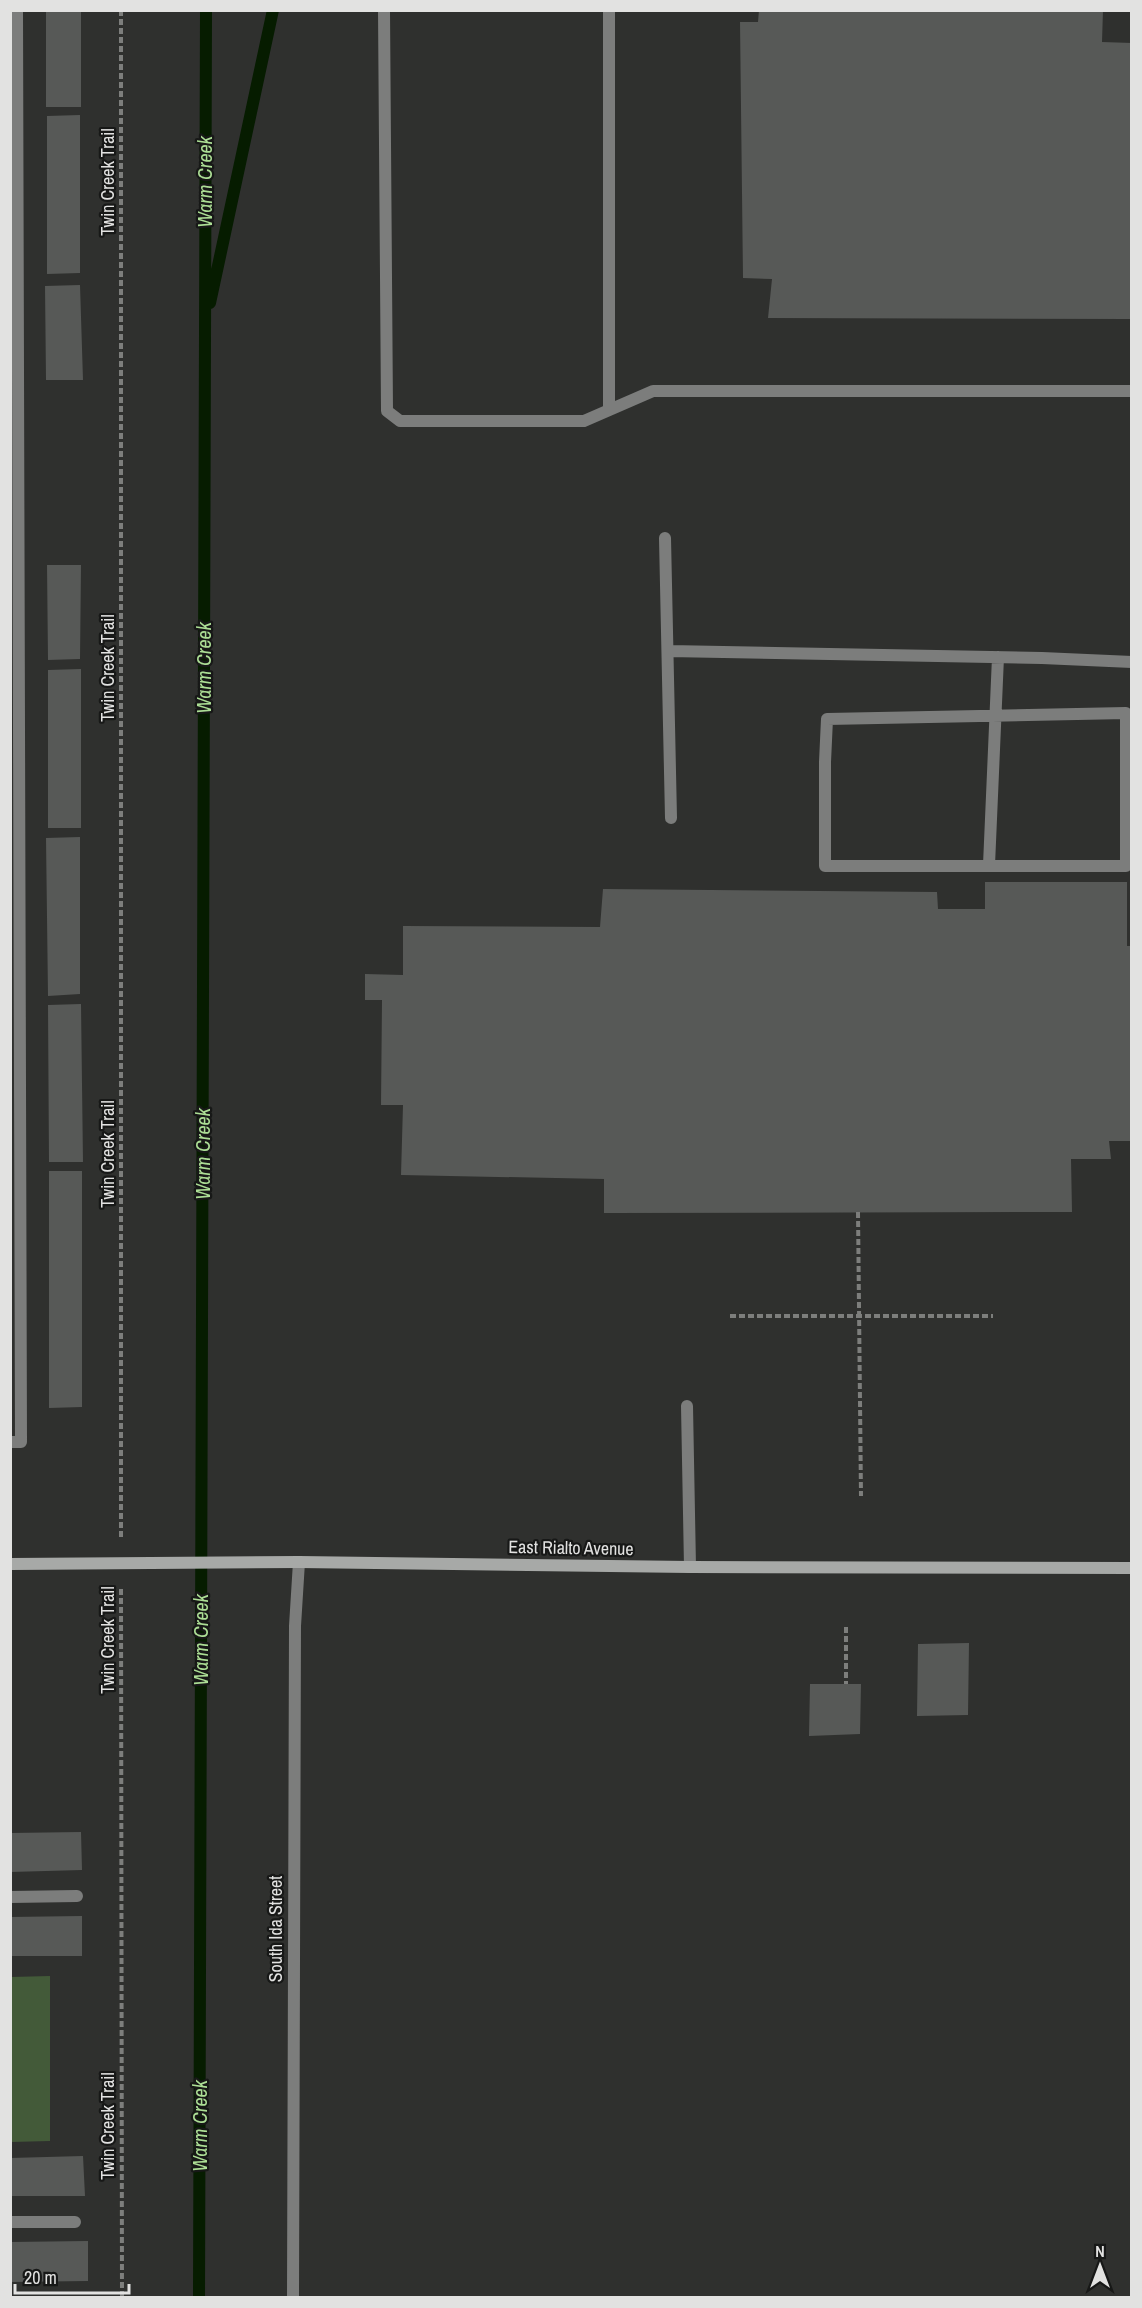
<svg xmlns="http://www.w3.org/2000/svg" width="1142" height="2308" font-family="'Archivo Narrow',sans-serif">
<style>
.green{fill:#435a39}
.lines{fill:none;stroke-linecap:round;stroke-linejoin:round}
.stream{stroke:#061c00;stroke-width:12}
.building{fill:#575957}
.path{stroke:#7d7e7c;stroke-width:4;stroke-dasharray:6 3;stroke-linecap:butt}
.lane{stroke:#7c7d7c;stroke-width:12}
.secondary{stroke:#a7a9a7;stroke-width:12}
.labels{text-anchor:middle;stroke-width:4.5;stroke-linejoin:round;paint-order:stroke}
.street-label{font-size:18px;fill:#e2e2e1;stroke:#171817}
.water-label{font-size:20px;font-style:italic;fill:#acde95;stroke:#171817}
</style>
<rect width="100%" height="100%" fill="#2f302e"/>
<path class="green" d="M50,1976V2141L11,2142V1977Z"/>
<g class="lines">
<path class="stream" d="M210,303L273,10
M199,2298L206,10"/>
</g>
<path class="building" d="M46,10H81V107H46Z
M759,10H1103L1102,42L1132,43V319L768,318L772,279L743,278L740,22H758Z
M80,115V273L47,274V116Z
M80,285L83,380H46L45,286Z
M47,565H81L80,659L48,660Z
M81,669V828H48V670Z
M80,837V994L48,996L46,838Z
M985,882H1127V946H1132V1141H1109L1111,1159H1071L1072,1212L604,1213V1179L401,1175L403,1105H381L382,1000H365V974L403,975V926L600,927L603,889L937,892L938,909H985Z
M81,1004L83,1162H49L48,1005Z
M49,1171H82V1407L49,1408Z
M969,1643L968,1715L917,1716L918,1644Z
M810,1684H861L860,1734L809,1736Z
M81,1832L82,1870L10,1872V1833Z
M82,1916V1956H10V1917Z
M83,2156L85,2196H10V2158Z
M88,2241V2281L10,2282V2242Z"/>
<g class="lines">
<path class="path" d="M121,10V1537
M858,1212L861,1496
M730,1316H993
M121,1589L122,2298
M846,1627V1684"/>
<path class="lane" d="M384,10L387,411L400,421H584L653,391H1132
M609,410V10
M665,538L671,818
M669,651L1042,658L1132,662
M1126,713V866H825V762L827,719Z
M989,865L998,657
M687,1406L690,1567
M10,1442H21L17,10
M10,1897L77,1896
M10,2222H75
M293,2298L295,1626L299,1562"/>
<path class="secondary" d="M10,1564L299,1562L690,1567L1132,1568"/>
</g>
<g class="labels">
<g class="street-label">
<text transform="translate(108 182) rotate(-90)" y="6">Twin Creek Trail</text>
<text transform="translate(108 668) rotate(-90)" y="6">Twin Creek Trail</text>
<text transform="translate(108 1154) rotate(-90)" y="6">Twin Creek Trail</text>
<text transform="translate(571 1548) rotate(1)" y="6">East Rialto Avenue</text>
<text transform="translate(108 1640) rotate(-90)" y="6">Twin Creek Trail</text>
<text transform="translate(276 1929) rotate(-90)" y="6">South Ida Street</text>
<text transform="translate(108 2126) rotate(-90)" y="6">Twin Creek Trail</text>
</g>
<g class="water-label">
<text transform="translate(205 182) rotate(-90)" y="7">Warm Creek</text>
<text transform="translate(204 668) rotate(-90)" y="7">Warm Creek</text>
<text transform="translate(203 1154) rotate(-90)" y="7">Warm Creek</text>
<text transform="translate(201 1640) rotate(-90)" y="7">Warm Creek</text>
<text transform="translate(200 2126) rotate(-90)" y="7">Warm Creek</text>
</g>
</g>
<rect width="1142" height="2308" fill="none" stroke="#e2e2e1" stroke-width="24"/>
<g transform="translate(1100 2266)" stroke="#171817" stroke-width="4.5" paint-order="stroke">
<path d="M0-4.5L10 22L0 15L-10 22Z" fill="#e2e2e1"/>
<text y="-9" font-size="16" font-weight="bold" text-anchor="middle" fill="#e2e2e1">N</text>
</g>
<path d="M15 2284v9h114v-9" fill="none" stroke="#e2e2e1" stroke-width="3"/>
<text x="24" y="2284" font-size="18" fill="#e2e2e1" stroke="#171817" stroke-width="4.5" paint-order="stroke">20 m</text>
</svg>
